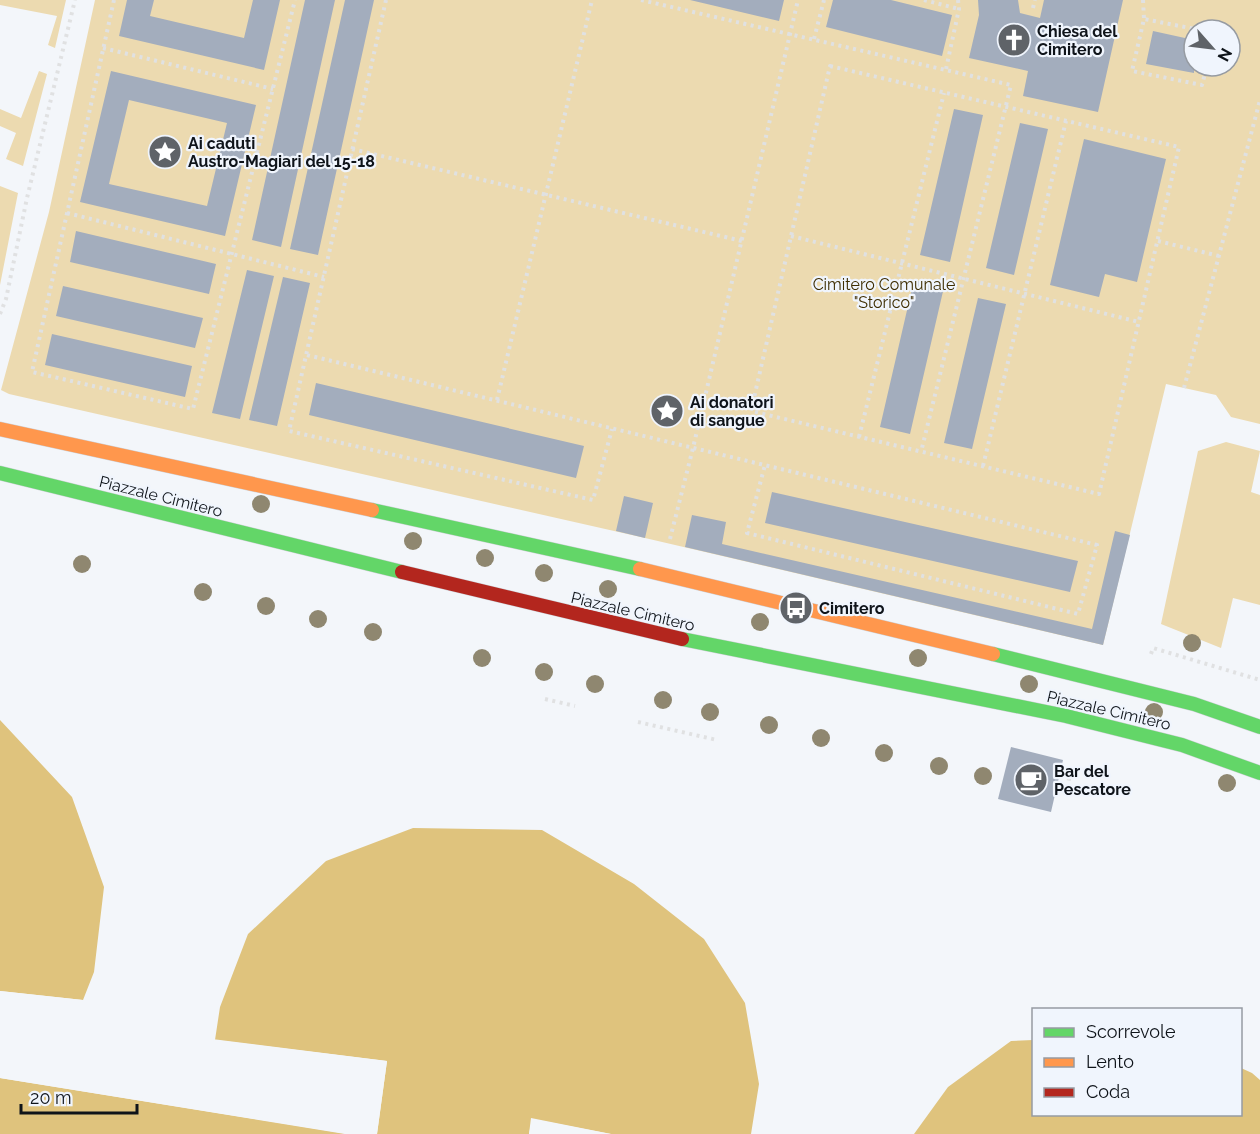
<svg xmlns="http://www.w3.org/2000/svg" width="1260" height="1134" font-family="Raleway,sans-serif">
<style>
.green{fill:#ecdab0;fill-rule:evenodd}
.water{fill:#dfc37d}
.pier{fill:#f3f6fa}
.building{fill:#a3adbd;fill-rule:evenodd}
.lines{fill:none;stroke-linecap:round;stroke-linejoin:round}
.fast-casing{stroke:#cfd2d8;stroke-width:15}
.slow-casing{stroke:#cfd2d8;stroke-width:15}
.jam-casing{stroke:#cfd2d8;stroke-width:15}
.path{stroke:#e0e1e2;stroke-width:4;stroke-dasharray:3 4.5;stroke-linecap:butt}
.fast{stroke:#63d668;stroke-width:14}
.slow{stroke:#ff974d;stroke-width:14}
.jam{stroke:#b3261e;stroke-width:14}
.tree{fill:#8f8770}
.labels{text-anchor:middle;stroke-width:4.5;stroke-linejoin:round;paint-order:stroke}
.poi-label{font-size:16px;font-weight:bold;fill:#0f141a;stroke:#f0f5fd;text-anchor:start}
.park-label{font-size:16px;fill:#3e2d00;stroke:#f0f5fd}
.street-label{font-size:16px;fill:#0f141a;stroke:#f0f5fd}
</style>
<rect width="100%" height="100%" fill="#f3f6fa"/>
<path class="green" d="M0,0H66L55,48L48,45L57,16L0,5Z
M95,0H1260V424L1231,417L1216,395L1166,384L1103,645L645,538L9,394L1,390L49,212ZM1194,30H1230V66H1194Z
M39,71L47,74L23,166L6,159L16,133L0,126V109L21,118Z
M0,186L18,193L0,285Z
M1226,442L1260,451L1251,492L1260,495V605L1233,598L1221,648L1161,624L1198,451Z"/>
<path class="water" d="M0,720L72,797L104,887L94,972L83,1000L0,991Z
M413,828L542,830L634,884L704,939L745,1003L759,1084L751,1134H611L532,1119L529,1134H377L387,1061L215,1040L220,1007L248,934L326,861Z
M1033,1040L1034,1114H1240L1241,1068L1252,1073L1260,1080V1134H914L948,1087L1011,1041Z
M0,1078L345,1134H0Z"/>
<path class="pier" d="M0,991L83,1000L85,1001L82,1003L0,994Z
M212,1039L387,1061L377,1134H374L384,1064L215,1043Z
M0,1075L346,1131L348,1134L0,1078Z
M531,1118L611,1134H596L534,1122L532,1134H529Z"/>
<path class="building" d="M127,0H154L150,16L244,38L253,0H280L264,70L119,36Z
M305,0H335L281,247L252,240Z
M345,0H374L318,255L290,249Z
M690,0H784L779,21Z
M833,0H891L952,15L942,56L826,27Z
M978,0H1018L1020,13L1040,18L1044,0H1123L1098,112L1023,96L1028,71L969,58L979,15Z
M1153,31L1194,40V73L1146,64Z
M111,71L256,105L225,236L80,202ZM129,100L227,123L207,206L109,184Z
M954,109L983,115L950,262L920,255Z
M1020,123L1048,129L1014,275L986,268Z
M1084,139L1166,159L1137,282L1105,274L1099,297L1050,285Z
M76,231L216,264L209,294L70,262Z
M247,270L274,276L240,419L212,413Z
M283,277L310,283L277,426L249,420Z
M914,280L944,287L910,434L880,427Z
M63,286L203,318L195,348L56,316Z
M978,298L1006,304L972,449L944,443Z
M52,334L192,366L185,397L45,365Z
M316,383L584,446L576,478L309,415Z
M772,492L1078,561L1070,592L765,523Z
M624,496L653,503L645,538L616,531Z
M692,515L726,522L722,544L1092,629L1115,531L1130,535L1103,645L685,547Z
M1011,747L1063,760L1051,812L998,799Z"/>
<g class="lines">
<defs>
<path id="fast" d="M0,473L402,572
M372,510L640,569
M682,639L1066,716L1182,745L1260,773
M993,654L1194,704L1260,727"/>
<path id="slow" d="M0,429L372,510
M640,569L993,654"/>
<path id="jam" d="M402,572L682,639"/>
</defs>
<use href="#fast" class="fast-casing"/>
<use href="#slow" class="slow-casing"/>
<use href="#jam" class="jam-casing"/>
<path class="path" d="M114,0L32,372L193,409L295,0
M386,0L289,431L593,500L612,429
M641,0L1011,85L921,452
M924,0L959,9
M1143,0L1144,19
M1033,8L1035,0
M1200,30L1144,19L1132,71L1202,85L1207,66
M814,39L824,0
M103,48L273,89
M830,66L1179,147L1099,494L751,411Z
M946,69L959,9L958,0
M352,149L742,241
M67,213L324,277
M791,236L1139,322
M1158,241L1219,256
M0,314L6,299L27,198L75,0
M307,355L1097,545L1078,614L747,533L765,465
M1184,388L1260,100
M497,400L592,0
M859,437L944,93
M983,466L1066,121
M670,539L693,448L798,0
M1151,654L1153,648L1260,680
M545,699L575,706
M638,722L717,740
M1067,788L1071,770"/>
<use href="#fast" class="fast"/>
<use href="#slow" class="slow"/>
<use href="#jam" class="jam"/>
</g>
<g class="tree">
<circle cx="261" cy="504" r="9"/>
<circle cx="413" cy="541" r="9"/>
<circle cx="485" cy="558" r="9"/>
<circle cx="82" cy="564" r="9"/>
<circle cx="544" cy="573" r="9"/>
<circle cx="608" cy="589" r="9"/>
<circle cx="203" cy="592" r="9"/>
<circle cx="266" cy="606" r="9"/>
<circle cx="318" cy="619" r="9"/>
<circle cx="760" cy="622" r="9"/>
<circle cx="373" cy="632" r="9"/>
<circle cx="1192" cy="643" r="9"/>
<circle cx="482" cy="658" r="9"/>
<circle cx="918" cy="658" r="9"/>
<circle cx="544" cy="672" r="9"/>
<circle cx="595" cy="684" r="9"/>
<circle cx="1029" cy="684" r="9"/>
<circle cx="663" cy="700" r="9"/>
<circle cx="710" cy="712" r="9"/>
<circle cx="1154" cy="712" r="9"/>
<circle cx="769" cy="725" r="9"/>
<circle cx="821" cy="738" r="9"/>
<circle cx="884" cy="753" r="9"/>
<circle cx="939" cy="766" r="9"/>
<circle cx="983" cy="776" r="9"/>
<circle cx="1227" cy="783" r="9"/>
</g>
<defs>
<symbol id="church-disc" viewBox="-11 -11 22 22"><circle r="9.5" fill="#5f6368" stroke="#f0f5fd"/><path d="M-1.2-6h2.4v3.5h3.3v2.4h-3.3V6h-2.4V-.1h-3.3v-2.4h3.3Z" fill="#fff"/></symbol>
<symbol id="sight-disc" viewBox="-11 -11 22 22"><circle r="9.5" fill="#5f6368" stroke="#f0f5fd"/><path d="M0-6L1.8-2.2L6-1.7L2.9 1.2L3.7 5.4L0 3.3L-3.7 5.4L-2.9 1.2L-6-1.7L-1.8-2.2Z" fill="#fff"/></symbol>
<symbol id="bus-disc" viewBox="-11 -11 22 22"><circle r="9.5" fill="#5f6368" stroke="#f0f5fd"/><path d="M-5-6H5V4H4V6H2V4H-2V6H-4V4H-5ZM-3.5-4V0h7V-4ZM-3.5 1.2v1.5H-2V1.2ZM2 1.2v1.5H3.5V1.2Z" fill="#fff"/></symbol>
<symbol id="cafe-disc" viewBox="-11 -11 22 22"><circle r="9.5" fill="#5f6368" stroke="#f0f5fd"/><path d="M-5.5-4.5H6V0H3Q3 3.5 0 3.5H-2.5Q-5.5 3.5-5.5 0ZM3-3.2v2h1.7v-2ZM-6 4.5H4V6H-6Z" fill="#fff"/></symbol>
</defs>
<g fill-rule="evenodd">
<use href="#church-disc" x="995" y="21" width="38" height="38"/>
<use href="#sight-disc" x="146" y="133" width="38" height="38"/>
<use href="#sight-disc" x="648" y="392" width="38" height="38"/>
<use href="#bus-disc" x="777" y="589" width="38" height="38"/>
<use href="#cafe-disc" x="1012" y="761" width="38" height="38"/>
</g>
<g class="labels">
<g class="poi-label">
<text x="1037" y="37">Chiesa del<tspan x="1037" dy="18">Cimitero</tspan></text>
<text x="188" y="149">Ai caduti<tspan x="188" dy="18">Austro-Magiari del 15-18</tspan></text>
<text x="690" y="408">Ai donatori<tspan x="690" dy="18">di sangue</tspan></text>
<text x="819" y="614">Cimitero</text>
<text x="1054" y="777">Bar del<tspan x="1054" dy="18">Pescatore</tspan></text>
</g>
<g class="park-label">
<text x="884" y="290">Cimitero Comunale<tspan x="884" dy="18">"Storico"</tspan></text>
</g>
<g class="street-label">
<text transform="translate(161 496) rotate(14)" y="6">Piazzale Cimitero</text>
<text transform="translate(633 611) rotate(13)" y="6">Piazzale Cimitero</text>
<text transform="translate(1109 710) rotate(13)" y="6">Piazzale Cimitero</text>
</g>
</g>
<rect x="1032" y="1008" width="210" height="108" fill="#f0f5fd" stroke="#969ba2" stroke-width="1.5"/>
<rect x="1044" y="1028" width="30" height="9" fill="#63d668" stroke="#969ba2" stroke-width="1.5"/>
<text x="1086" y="1038" font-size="18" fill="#0f141a">Scorrevole</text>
<rect x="1044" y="1058" width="30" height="9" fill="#ff974d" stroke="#969ba2" stroke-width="1.5"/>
<text x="1086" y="1068" font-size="18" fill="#0f141a">Lento</text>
<rect x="1044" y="1088" width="30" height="9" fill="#b3261e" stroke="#969ba2" stroke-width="1.5"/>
<text x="1086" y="1098" font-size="18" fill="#0f141a">Coda</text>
<g transform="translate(1212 48) rotate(118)"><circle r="28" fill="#f0f5fd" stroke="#969ba2" stroke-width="1.5"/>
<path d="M0-4.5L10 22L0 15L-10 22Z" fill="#5f6368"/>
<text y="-9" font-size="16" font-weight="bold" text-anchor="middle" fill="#0f141a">N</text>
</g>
<path d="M21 1104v9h116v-9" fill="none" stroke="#0f141a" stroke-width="3"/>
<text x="30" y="1104" font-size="18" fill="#0f141a" stroke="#f0f5fd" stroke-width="4.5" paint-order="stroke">20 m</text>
</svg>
